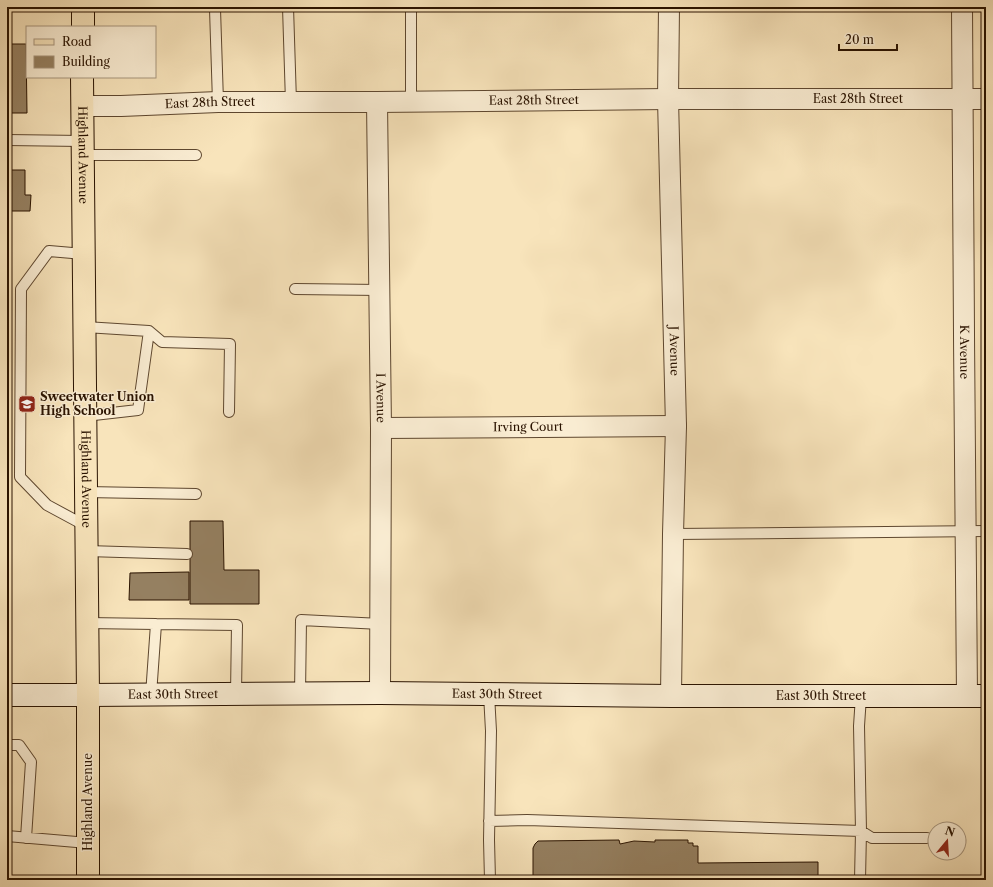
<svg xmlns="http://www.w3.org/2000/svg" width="993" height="887" font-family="'Libre Caslon Text',serif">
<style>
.building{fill:#958061;stroke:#2a1300}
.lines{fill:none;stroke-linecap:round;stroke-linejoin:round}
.lane-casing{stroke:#5e472f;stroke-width:12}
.street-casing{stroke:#5e472f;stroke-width:22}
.secondary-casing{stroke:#2a1300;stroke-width:24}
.primary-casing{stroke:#2a1300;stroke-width:24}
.lane{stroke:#faedd3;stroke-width:10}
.street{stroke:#faedd3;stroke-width:20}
.secondary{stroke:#faedd3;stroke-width:22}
.primary{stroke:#f8e4bb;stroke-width:22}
.labels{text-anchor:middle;stroke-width:3;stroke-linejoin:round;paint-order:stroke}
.street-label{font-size:12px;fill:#2a1300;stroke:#faedd3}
.poi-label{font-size:12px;font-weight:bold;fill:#2a1300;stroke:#faedd3;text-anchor:start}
</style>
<rect width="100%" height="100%" fill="#f8e4bb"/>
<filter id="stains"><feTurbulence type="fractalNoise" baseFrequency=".005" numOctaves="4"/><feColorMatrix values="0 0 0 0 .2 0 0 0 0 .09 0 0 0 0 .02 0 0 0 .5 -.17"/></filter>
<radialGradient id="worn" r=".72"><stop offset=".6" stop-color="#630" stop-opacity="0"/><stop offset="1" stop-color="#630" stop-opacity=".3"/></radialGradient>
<path class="building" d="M7,44H26L27,113H7Z
M7,170H25V195H31L30,211H7Z
M190,521H223L224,570H259V604H190Z
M189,572V600H129L130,573Z
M619,840L620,844L634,841L655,842V840H688V843H693V846H698V863L818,862V880H533V848L535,844L538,841Z"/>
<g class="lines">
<defs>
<path id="lane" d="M288,7L291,102
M411,7V101
M215,9L218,102
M7,140L82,141
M83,155H196
M84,254L49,251L21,289L20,477L47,505L86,526
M295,289L380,290
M85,327L149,331L138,410L85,416
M149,331L162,342L230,344L229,412
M86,492L196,494
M673,534L986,531
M87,551L187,554
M87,623L156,624
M300,694L301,620L381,624
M489,694L491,731L489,840L490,880
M151,695L156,624L237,625L236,694
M7,745H19L31,762L26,838
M489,821L527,820L861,831L872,838H927
M7,836L88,843
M860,880L861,831L859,726L861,696"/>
<g id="street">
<path id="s1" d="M669,7L668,99L676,426L673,534L671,696"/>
<path id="s2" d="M962,7C962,237 966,466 967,696"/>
<path id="s3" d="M377,102L381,428L380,693"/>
<path id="s4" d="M82,106H121L218,102H377L668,99H986"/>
<path id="s5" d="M381,428L676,426"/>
</g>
<g id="secondary">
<path id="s6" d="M7,695H88L380,693L671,696H986"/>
</g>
<g id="primary">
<path d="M83,27V7"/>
<path id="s7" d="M82,77L88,695V880"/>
</g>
</defs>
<use href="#lane" class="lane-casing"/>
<use href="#street" class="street-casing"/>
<use href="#secondary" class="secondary-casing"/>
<use href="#primary" class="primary-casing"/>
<use href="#lane" class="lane"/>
<use href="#street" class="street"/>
<use href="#secondary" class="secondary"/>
<use href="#primary" class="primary"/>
</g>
<defs>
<symbol id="school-square" viewBox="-11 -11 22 22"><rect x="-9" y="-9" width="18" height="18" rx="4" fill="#8f2418" stroke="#faedd3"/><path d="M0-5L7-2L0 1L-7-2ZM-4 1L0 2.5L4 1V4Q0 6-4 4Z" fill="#fff"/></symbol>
</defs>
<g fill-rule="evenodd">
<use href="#school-square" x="17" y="394" width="20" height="20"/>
</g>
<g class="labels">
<g class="street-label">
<text dy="4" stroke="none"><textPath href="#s4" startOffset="776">East 28th Street</textPath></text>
<text dy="4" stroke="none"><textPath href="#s4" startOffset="452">East 28th Street</textPath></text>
<text dy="4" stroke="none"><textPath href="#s4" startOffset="128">East 28th Street</textPath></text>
<text dy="4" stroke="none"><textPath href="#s7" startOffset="78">Highland Avenue</textPath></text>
<text dy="4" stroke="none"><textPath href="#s1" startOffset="344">J Avenue</textPath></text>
<text dy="4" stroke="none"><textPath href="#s2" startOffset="345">K Avenue</textPath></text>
<text dy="4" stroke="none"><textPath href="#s3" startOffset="296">I Avenue</textPath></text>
<text dy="4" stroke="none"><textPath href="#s5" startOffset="147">Irving Court</textPath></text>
<text dy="4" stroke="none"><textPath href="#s7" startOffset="402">Highland Avenue</textPath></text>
<text dy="4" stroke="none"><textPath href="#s6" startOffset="490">East 30th Street</textPath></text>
<text dy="4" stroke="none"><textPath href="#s6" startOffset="166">East 30th Street</textPath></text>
<text dy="4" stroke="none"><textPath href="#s6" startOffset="814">East 30th Street</textPath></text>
<text transform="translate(88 802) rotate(-90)" y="4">Highland Avenue</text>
</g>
<g class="poi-label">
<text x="40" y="401">Sweetwater Union<tspan x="40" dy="14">High School</tspan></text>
</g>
</g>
<rect width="993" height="887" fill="none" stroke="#f8e4bb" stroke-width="24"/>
<rect x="8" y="8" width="977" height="871" fill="none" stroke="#2a1300" stroke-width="2"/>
<rect x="12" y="12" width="969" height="863" fill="none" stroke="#2a1300"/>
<rect x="26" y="26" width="130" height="52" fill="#faedd3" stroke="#a7967f"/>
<rect x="34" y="39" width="20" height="6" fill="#f8e4bb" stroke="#a7967f"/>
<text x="62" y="46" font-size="12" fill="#2a1300">Road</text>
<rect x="34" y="56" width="20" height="12" fill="#958061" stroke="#a7967f"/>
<text x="62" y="66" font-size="12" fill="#2a1300">Building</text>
<g transform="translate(947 841) rotate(18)"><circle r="19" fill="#faedd3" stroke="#a7967f"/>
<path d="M0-3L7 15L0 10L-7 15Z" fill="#8f2418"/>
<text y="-6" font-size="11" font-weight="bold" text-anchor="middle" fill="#2a1300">N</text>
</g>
<path d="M839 44v6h58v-6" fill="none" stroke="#2a1300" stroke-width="2"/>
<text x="845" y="44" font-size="12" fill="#2a1300" stroke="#faedd3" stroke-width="3" paint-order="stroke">20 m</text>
<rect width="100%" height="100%" filter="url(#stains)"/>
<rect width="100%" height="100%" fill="url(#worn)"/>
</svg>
